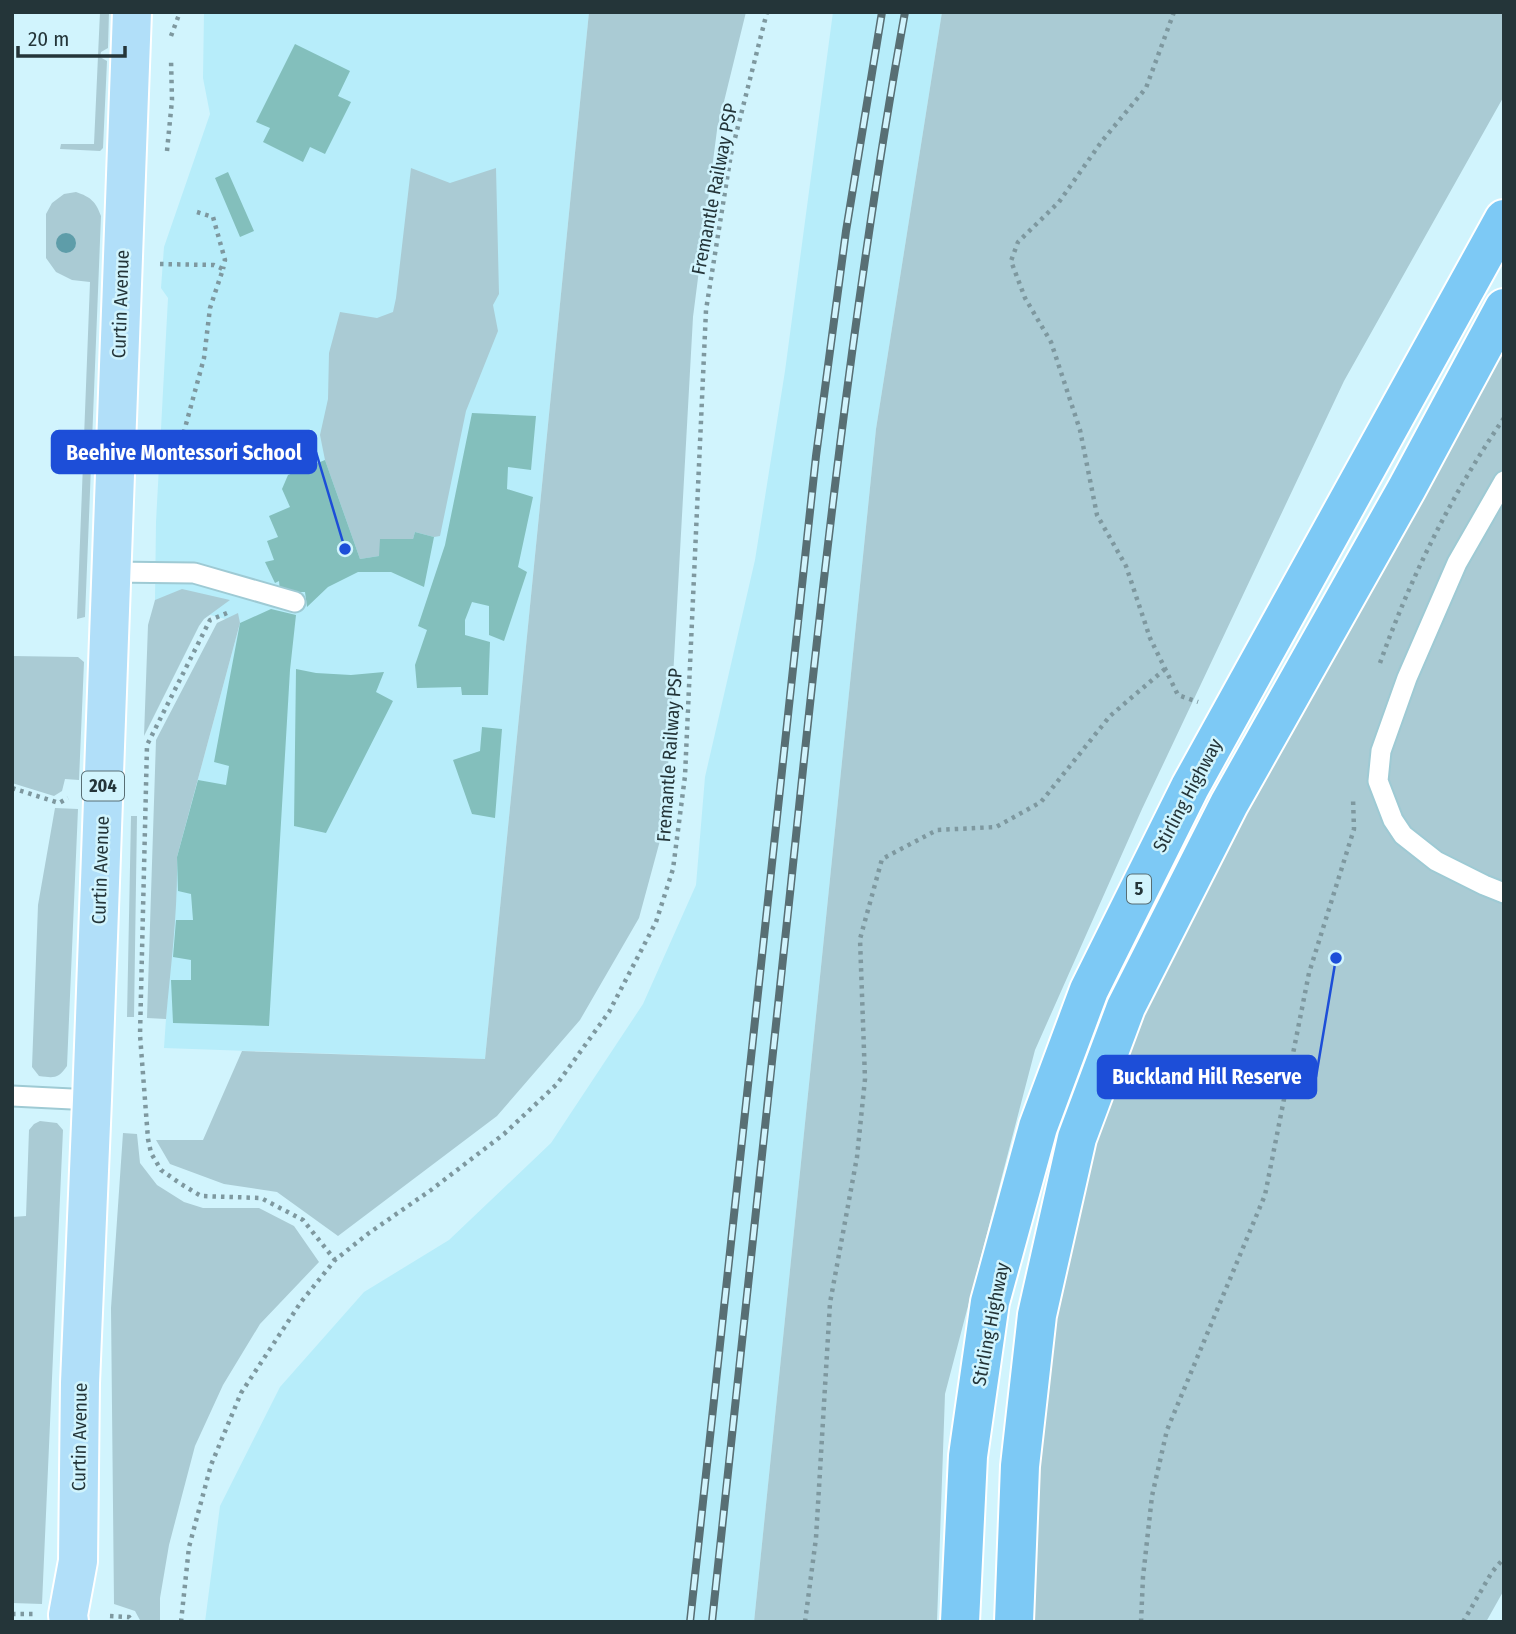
<svg xmlns="http://www.w3.org/2000/svg" width="1516" height="1634" font-family="'Fira Sans Condensed',sans-serif">
<style>
.built{fill:#b7edfa}
.green{fill:#aacbd4}
.building{fill:#83bfbc}
.lines{fill:none;stroke-linecap:round;stroke-linejoin:round}
.lane-casing{stroke:#9ecad4;stroke-width:23}
.primary-casing{stroke:#fff;stroke-width:42}
.highway-casing{stroke:#fff;stroke-width:42}
.path{stroke:#7e989f;stroke-width:4.5;stroke-dasharray:3.5 5;stroke-linecap:butt}
.lane{stroke:#fff;stroke-width:19}
.primary{stroke:#b1dff9;stroke-width:38}
.highway{stroke:#7dc9f5;stroke-width:38}
.rail-casing{stroke:#586f74;stroke-width:8}
.rail{stroke:#d1f4fd;stroke-width:5;stroke-dasharray:16;stroke-linecap:butt}
.tree{fill:#5e9da9}
.labels{text-anchor:middle;stroke-width:5;stroke-linejoin:round;paint-order:stroke}
.shield{fill:#d1f4fd;stroke:#586e74;stroke-width:2}
.shield-label{font-size:18px;font-weight:bold;fill:#243539}
.street-label{font-size:19px;fill:#243539;stroke:#d1f4fd}
.leader{fill:none;stroke:#1d4ed8;stroke-width:2.5}
.callout-dot{fill:#1d4ed8;stroke:#d1f4fd;stroke-width:2.5}
.callout{fill:#1d4ed8;stroke:#1d4ed8;stroke-width:2.5}
.callout-label{font-size:21px;text-anchor:middle;font-weight:bold;fill:#fff}
</style>
<rect width="100%" height="100%" fill="#d1f4fd"/>
<path class="built" d="M204,12H589L485,1059L164,1048L177,857L240,623L155,600L156,522L168,298L161,288L164,247L210,114L203,78Z
M833,12H942L876,429L754,1622H205L220,1506L280,1387L364,1292L449,1240L551,1143L643,1004L696,885L705,777L755,560L785,371Z"/>
<path class="green" d="M100,12H109L108,48L101,52L100,57L107,61L103,148L100,151L60,149L61,144H94Z
M589,12H746L717,130L693,317L665,822L639,918L580,1020L497,1116L338,1236L277,1192L224,1184L170,1164L156,1140H203L242,1051L485,1059Z
M942,12H1504V96L1344,381L1142,809L1035,1050L945,1394L937,1622H754L876,429Z
M411,168L450,183L496,168L499,294L493,305L498,331L466,411L440,536L434,537L415,532L413,539L379,556L360,559L325,460L320,435L328,399L329,353L340,312L377,318L393,312L396,298Z
M76,192C91,197 96,202 101,216L85,617L77,619L90,282L72,280L56,272L46,258V214L52,203L64,194Z
M1504,341V1590L1486,1622H1032L1040,1434L1054,1319L1099,1129L1144,1011L1194,905Z
M182,589L230,600L204,619L199,626L144,736L148,625L155,600Z
M238,613L240,623L177,857C178,911 171,965 166,1019L147,1018L156,740L217,623Z
M12,656L78,657L84,662L79,780L65,779L62,791L54,796L12,783Z
M55,808L78,809L67,1066C58,1079 54,1078 39,1076L32,1067L38,905Z
M131,816H137L134,1017H127Z
M40,1121L57,1123L63,1130L42,1604L12,1603V1217L26,1216L29,1130L34,1124Z
M123,1133L137,1134L140,1163L157,1185L184,1202L203,1208H259L294,1226L319,1262L260,1324L223,1385L195,1446L169,1545L160,1598V1622H141L135,1611L114,1604L111,1308Z"/>
<path class="building" d="M295,44L350,71L338,96L351,102L325,154L310,147L303,162L263,142L270,128L256,122Z
M228,172L254,231L240,237L215,178Z
M472,413L536,416L531,470L508,467L507,489L533,497L518,567L527,572L504,641L489,635V606L472,602L465,620V635L490,642L488,695H462L461,687L417,688L415,665L427,630L418,626L445,545Z
M325,460L360,559L379,556L380,539H413L415,532L434,537L424,587L391,572H358L328,587L307,607L305,592H280L279,581L275,583L265,562L274,560L267,541L278,537L269,516L290,507L282,489L288,475Z
M271,609L296,615L290,670L269,1026L173,1023L171,980H191V960L173,957L176,920H193L191,894L178,891L177,857L198,780L226,785L229,766L214,762L240,623Z
M296,669L316,673L351,675L384,672L376,692L393,701L326,833L294,826Z
M482,727L502,729L495,818L472,814L453,760L480,751Z"/>
<g class="lines">
<defs>
<path id="lane" d="M1504,481L1457,563L1407,678L1381,751L1378,781L1393,820L1403,835L1436,861L1484,885L1504,893
M111,572L194,573L295,602
M12,1096L92,1100"/>
<path id="primary" d="M69,1622L68,1615L78,1561L80,1383L92,1100L132,12"/>
<path id="highway" d="M960,1622L968,1456L990,1302L1038,1127L1089,990L1190,787L1504,219
M1014,1622L1020,1466L1037,1315L1077,1138L1126,1007L1229,804L1407,488L1504,308"/>
</defs>
<use href="#lane" class="lane-casing"/>
<use href="#primary" class="primary-casing"/>
<use href="#highway" class="highway-casing"/>
<path class="path" d="M1174,12L1146,88L1102,141L1059,202L1018,242L1011,261L1025,298L1051,342L1080,430L1097,515L1126,566L1150,638L1178,695L1198,702
M171,36L180,12
M167,151L172,100L171,59
M197,212L213,217L225,260L223,269
M160,264L214,265L223,269L210,308L204,358L179,450
M227,613L210,620L147,745L140,1035L148,1139L151,1153L161,1170L181,1184L201,1196L261,1198L303,1220L335,1260
M1380,663C1411,576 1452,494 1504,418
M12,788L59,803L68,798
M12,1614H33
M110,1616L129,1617L133,1622
M181,1622L189,1547L211,1465L241,1393L301,1302L335,1260L369,1233L431,1190L504,1134L557,1084L609,1012L656,922L673,869L685,776L706,310L731,154L767,12
M805,1622L816,1538L830,1303L857,1157L865,1079L860,939L882,859L937,830L996,827L1041,802L1110,716L1165,669
M1141,1622L1143,1577L1152,1496L1167,1430L1265,1195L1309,973L1354,829L1353,798
M1463,1622L1492,1572L1504,1558"/>
<use href="#lane" class="lane"/>
<use href="#primary" class="primary"/>
<use href="#highway" class="highway"/>
<defs>
<path id="rail" d="M690,1622L816,456L846,231L882,12
M712,1622C738,1376 765,1130 791,884C821,593 853,301 905,12"/>
</defs>
<use href="#rail" class="rail-casing"/>
<use href="#rail" class="rail"/>
</g>
<circle class="tree" cx="66" cy="243" r="10"/>
<g class="labels">
<g class="shield">
<rect x="82" y="771.5" width="42" height="29" rx="5"/>
<rect x="1127" y="874.5" width="24" height="29" rx="5"/>
</g>
<g class="shield-label">
<text x="103" y="792">204</text>
<text x="1139" y="895">5</text>
</g>
<g class="street-label">
<text transform="translate(714 189) rotate(-79)" y="7">Fremantle Railway PSP</text>
<text transform="translate(120 304) rotate(-88)" y="7">Curtin Avenue</text>
<text transform="translate(669 755) rotate(-86)" y="7">Fremantle Railway PSP</text>
<text transform="translate(1187 795) rotate(-62)" y="7">Stirling Highway</text>
<text transform="translate(100 870) rotate(-88)" y="7">Curtin Avenue</text>
<text transform="translate(990 1324) rotate(-79)" y="7">Stirling Highway</text>
<text transform="translate(79 1437) rotate(-89)" y="7">Curtin Avenue</text>
</g>
</g>
<path class="leader" d="M345 549L316 452M1336 958L1316 1077"/>
<g class="callout-dot">
<circle cx="345" cy="549" r="7"/>
<circle cx="1336" cy="958" r="7"/>
</g>
<g class="callout">
<rect x="52" y="431" width="264" height="42" rx="7"/>
<rect x="1098" y="1056" width="218" height="42" rx="7"/>
</g>
<g class="callout-label">
<text x="184" y="460">Beehive Montessori School</text>
<text x="1207" y="1084">Buckland Hill Reserve</text>
</g>
<rect width="1516" height="1634" fill="none" stroke="#243539" stroke-width="28"/>
<path d="M18 46v10h107v-10" fill="none" stroke="#243539" stroke-width="3.5"/>
<text x="28" y="46" font-size="21" fill="#243539" stroke="#d1f4fd" stroke-width="5" paint-order="stroke">20 m</text>
</svg>
